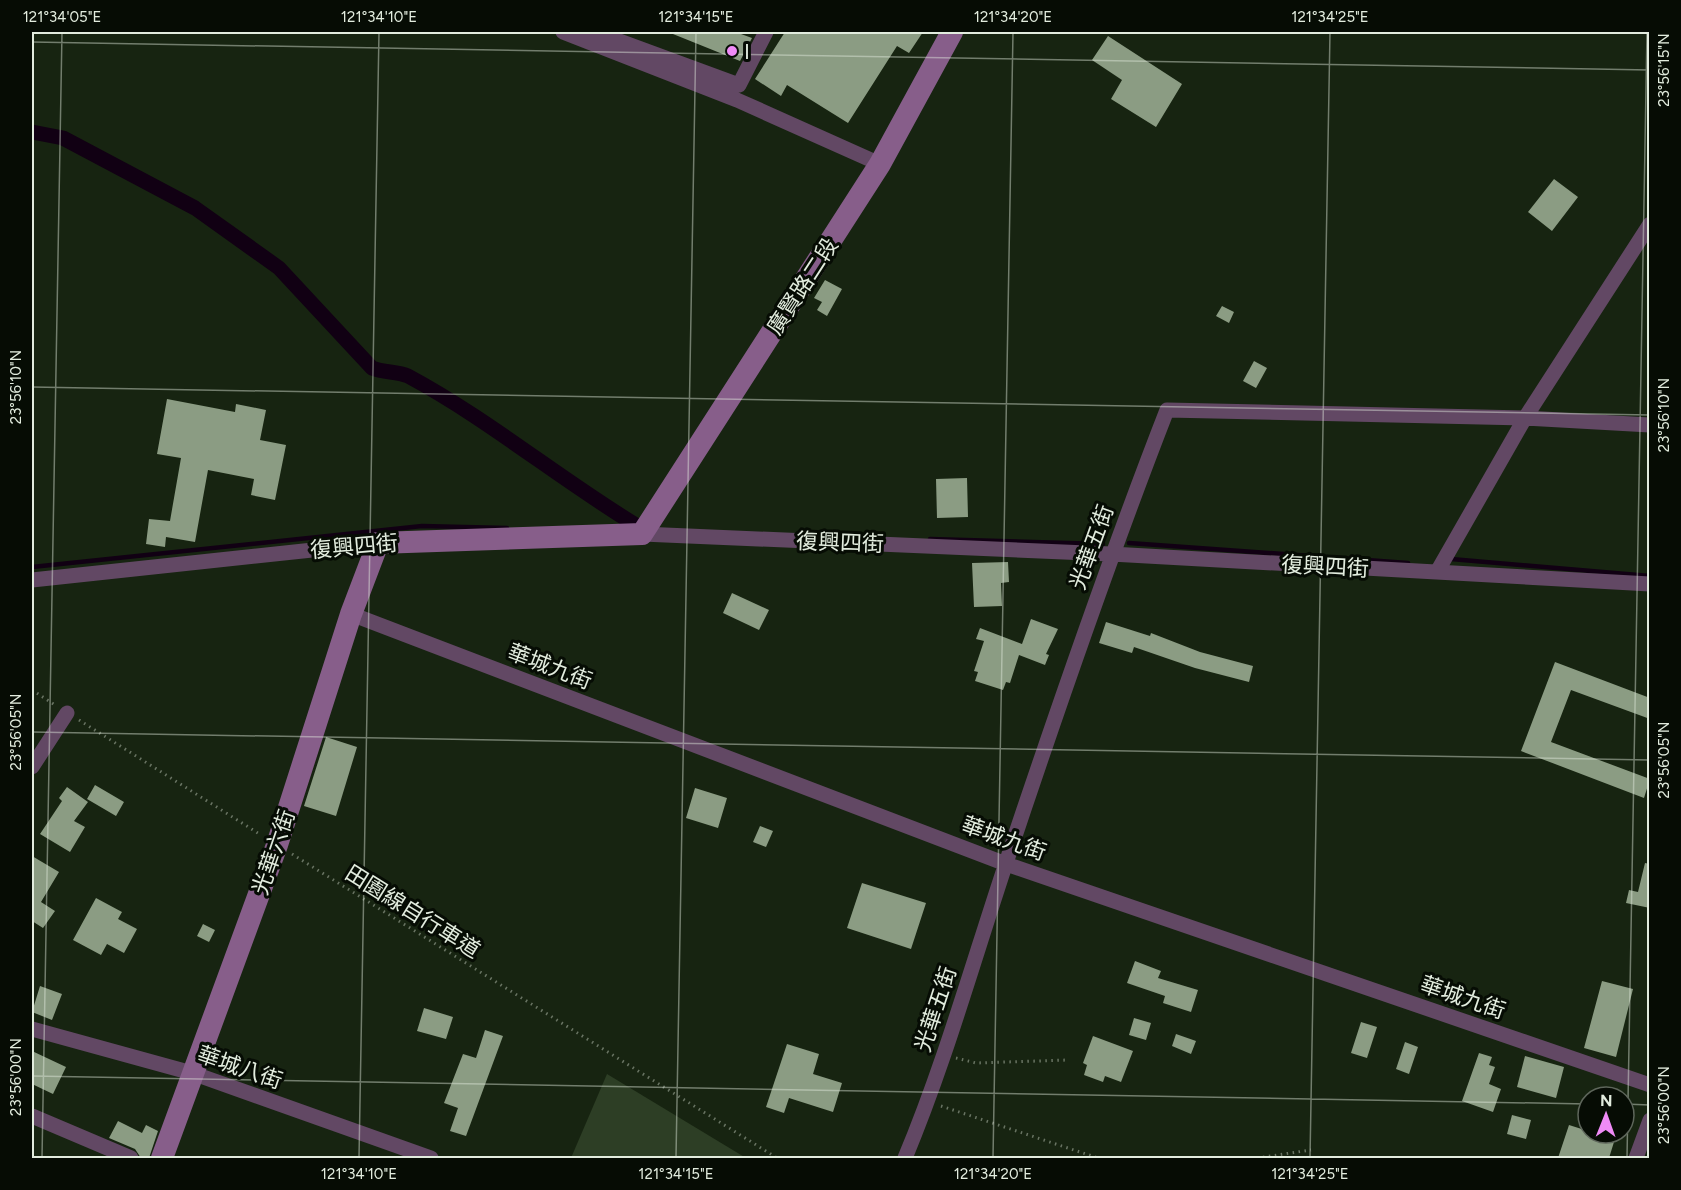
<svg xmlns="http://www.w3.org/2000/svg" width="1681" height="1190" font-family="Figtree,'Noto Sans TC',sans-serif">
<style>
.green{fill:#2d3e25}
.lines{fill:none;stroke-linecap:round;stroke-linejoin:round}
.stream{stroke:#110013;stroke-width:4.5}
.canal{stroke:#110013;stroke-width:15}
.building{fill:#8b9c83}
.path{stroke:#697463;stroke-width:3;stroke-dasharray:1.5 4.5;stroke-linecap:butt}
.street{stroke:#624864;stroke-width:15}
.secondary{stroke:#875e8a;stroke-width:22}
.ticks{fill:none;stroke:#e2ecde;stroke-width:1.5;stroke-opacity:0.45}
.poi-dot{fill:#ef8bf6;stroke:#060c04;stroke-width:2}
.labels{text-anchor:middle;stroke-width:6;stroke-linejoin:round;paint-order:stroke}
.poi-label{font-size:22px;fill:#e2ecde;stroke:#060c04;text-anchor:start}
.street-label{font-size:22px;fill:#e2ecde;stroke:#060c04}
.neatline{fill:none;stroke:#e2ecde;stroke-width:2}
.ticks-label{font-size:15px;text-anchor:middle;fill:#e2ecde}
</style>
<rect width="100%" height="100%" fill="#172411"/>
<path class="green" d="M607,1074L746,1158H571Z"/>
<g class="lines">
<path class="stream" d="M930,539L1103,544
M1129,543L1408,563
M1451,559L1650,576
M32,567L422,526L507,528"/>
<path class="canal" d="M32,132L63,138L195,208L279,268L372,368C384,373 397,371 408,376C490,420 563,482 644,530"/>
</g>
<path class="building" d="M668,32H742L741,34L752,38L740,61Z
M785,32H923L909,53L897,46L848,123L787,85L781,96L755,79Z
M1108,36L1182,84L1156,127L1111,99L1122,80L1092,60Z
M1554,179L1578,197L1552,231L1528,212Z
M825,280L842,289L827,316L817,310L822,302L814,298Z
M1222,306L1234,312L1229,323L1216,316Z
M1254,361L1267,368L1256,388L1243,381Z
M167,399L235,412L236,404L266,410L260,440L286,445L275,500L251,495L254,479L208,470L195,542L166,537L165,547L146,544L149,519L170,521L181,458L157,454Z
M967,478L968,517L937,518L936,479Z
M1008,562L1009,582L1001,583L1002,606L974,607L972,563Z
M732,593L769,610L759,630L723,613Z
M1031,619L1058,629L1046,654L1049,655L1045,665L1019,655L1010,683L1006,682L1003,690L975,681L978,672L974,671L984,641L976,639L980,628L1022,644Z
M1106,622L1150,636L1151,633L1200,652L1253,666L1249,682L1195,668L1134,647L1132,653L1099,643Z
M1555,662L1650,698V719L1571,690L1551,742L1650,779L1644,798L1521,751Z
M326,737L357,747L336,816L304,806Z
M95,785L124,802L116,816L87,799Z
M67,787L88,802L74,821L85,827L70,852L40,834L62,801L59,798Z
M695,788L727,798L718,828L686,818Z
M760,826L773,831L766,847L753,842Z
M32,856L59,872L41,902L55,911L43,928L32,921Z
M1645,863L1650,864V908L1626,903L1629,890L1638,892Z
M862,883L926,903L911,949L847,928Z
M96,898L122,912L118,919L137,929L124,953L107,944L101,955L73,940Z
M203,924L215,930L209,942L197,936Z
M1135,961L1161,971L1158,978L1198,990L1191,1012L1163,1003L1165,996L1127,983Z
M1602,981L1633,989L1616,1057L1584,1048Z
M40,986L62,994L52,1020L32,1012Z
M424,1008L453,1017L446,1039L417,1031Z
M1134,1018L1151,1023L1146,1040L1129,1035Z
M1361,1022L1377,1027L1367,1058L1351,1053Z
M485,1030L503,1036L466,1136L450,1131L458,1108L444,1103L463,1054L476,1058Z
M1176,1034L1196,1041L1191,1054L1172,1046Z
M1093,1036L1133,1051L1121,1082L1105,1076L1103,1082L1084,1075L1087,1065L1083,1063Z
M1405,1042L1418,1047L1409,1074L1396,1069Z
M787,1044L819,1054L813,1074L842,1083L833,1112L789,1098L784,1113L766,1107Z
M32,1051L66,1067L53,1094L32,1084Z
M1479,1053L1492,1057L1489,1065L1495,1067L1489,1084L1501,1089L1493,1112L1462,1101Z
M1525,1056L1564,1067L1556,1098L1517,1087Z
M1512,1115L1531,1120L1526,1139L1507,1134Z
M118,1121L142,1133L146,1125L158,1131L149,1158H141L135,1149L109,1138Z
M1569,1125L1588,1131V1133H1597L1596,1137L1614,1142L1609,1158H1558Z"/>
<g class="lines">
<path class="path" d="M32,690L55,705
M79,720L261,835
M292,854L777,1158
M956,1058L976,1063L1068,1060
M941,1106L1098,1158
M1257,1158L1311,1150"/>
<path class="street" d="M563,32L737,100L880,164
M595,32L739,85L766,32
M642,534L1111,554L1650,584
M1437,572L1525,418L1650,224
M32,580L378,543
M351,614L1006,864L1650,1085
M32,767L67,713
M32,1029L192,1073L431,1158
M32,1116L131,1158
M905,1158C945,1062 973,962 1006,863C1057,710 1109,559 1167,410L1525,418L1650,425
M1636,1158L1650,1120"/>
<path class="secondary" d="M162,1158L277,845L351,614L378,543L642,534L880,164L952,32"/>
</g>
<path class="ticks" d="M32,42L1650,70M32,387L1650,415M32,732L1650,760M32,1076L1588,1104M1624,1104L1650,1105M42,1158L62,32M359,1158L379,32M676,1158L696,32M993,1158L1013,32M1310,1158L1330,32M1627,1158L1647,32"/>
<circle class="poi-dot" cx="732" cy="51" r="6"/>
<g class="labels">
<g class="poi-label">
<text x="744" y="59">I</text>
</g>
<g class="street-label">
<text transform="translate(802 286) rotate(-57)" y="8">廣賢路二段</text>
<text transform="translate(840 542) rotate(2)" y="8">復興四街</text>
<text transform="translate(354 546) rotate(-5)" y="8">復興四街</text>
<text transform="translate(1091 547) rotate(-70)" y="8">光華五街</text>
<text transform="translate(1325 566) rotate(3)" y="8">復興四街</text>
<text transform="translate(550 666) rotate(21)" y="8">華城九街</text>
<text transform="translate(1004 838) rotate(20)" y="8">華城九街</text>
<text transform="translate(273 852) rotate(-71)" y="8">光華六街</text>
<text transform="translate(413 911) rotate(32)" y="8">田園線自行車道</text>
<text transform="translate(1463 997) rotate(19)" y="8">華城九街</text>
<text transform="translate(935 1009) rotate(-72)" y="8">光華五街</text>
<text transform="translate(240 1067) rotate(19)" y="8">華城八街</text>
</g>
</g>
<rect width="1681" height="1190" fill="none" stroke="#060c04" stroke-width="66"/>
<g transform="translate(1606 1115) rotate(1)"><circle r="28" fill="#060c04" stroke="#5e665b" stroke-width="1.5"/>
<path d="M0-4.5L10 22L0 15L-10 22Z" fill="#ef8bf6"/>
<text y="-9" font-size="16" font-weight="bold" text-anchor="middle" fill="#e2ecde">N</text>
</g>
<rect x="33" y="33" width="1615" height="1124" class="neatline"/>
<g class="ticks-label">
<text x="62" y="22">121°34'05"E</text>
<text x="379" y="22">121°34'10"E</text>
<text x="696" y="22">121°34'15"E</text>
<text x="1013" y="22">121°34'20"E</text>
<text x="1330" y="22">121°34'25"E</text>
<text transform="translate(1664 70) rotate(-90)" y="5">23°56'15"N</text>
<text transform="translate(16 387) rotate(-90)" y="5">23°56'10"N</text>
<text transform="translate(1664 415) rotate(-90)" y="5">23°56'10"N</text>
<text transform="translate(16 732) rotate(-90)" y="5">23°56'05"N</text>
<text transform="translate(1664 760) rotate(-90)" y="5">23°56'05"N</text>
<text transform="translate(16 1077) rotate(-90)" y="5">23°56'00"N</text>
<text transform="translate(1664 1105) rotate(-90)" y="5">23°56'00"N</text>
<text x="359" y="1179">121°34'10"E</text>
<text x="676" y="1179">121°34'15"E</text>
<text x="993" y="1179">121°34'20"E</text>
<text x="1310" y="1179">121°34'25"E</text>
</g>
</svg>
